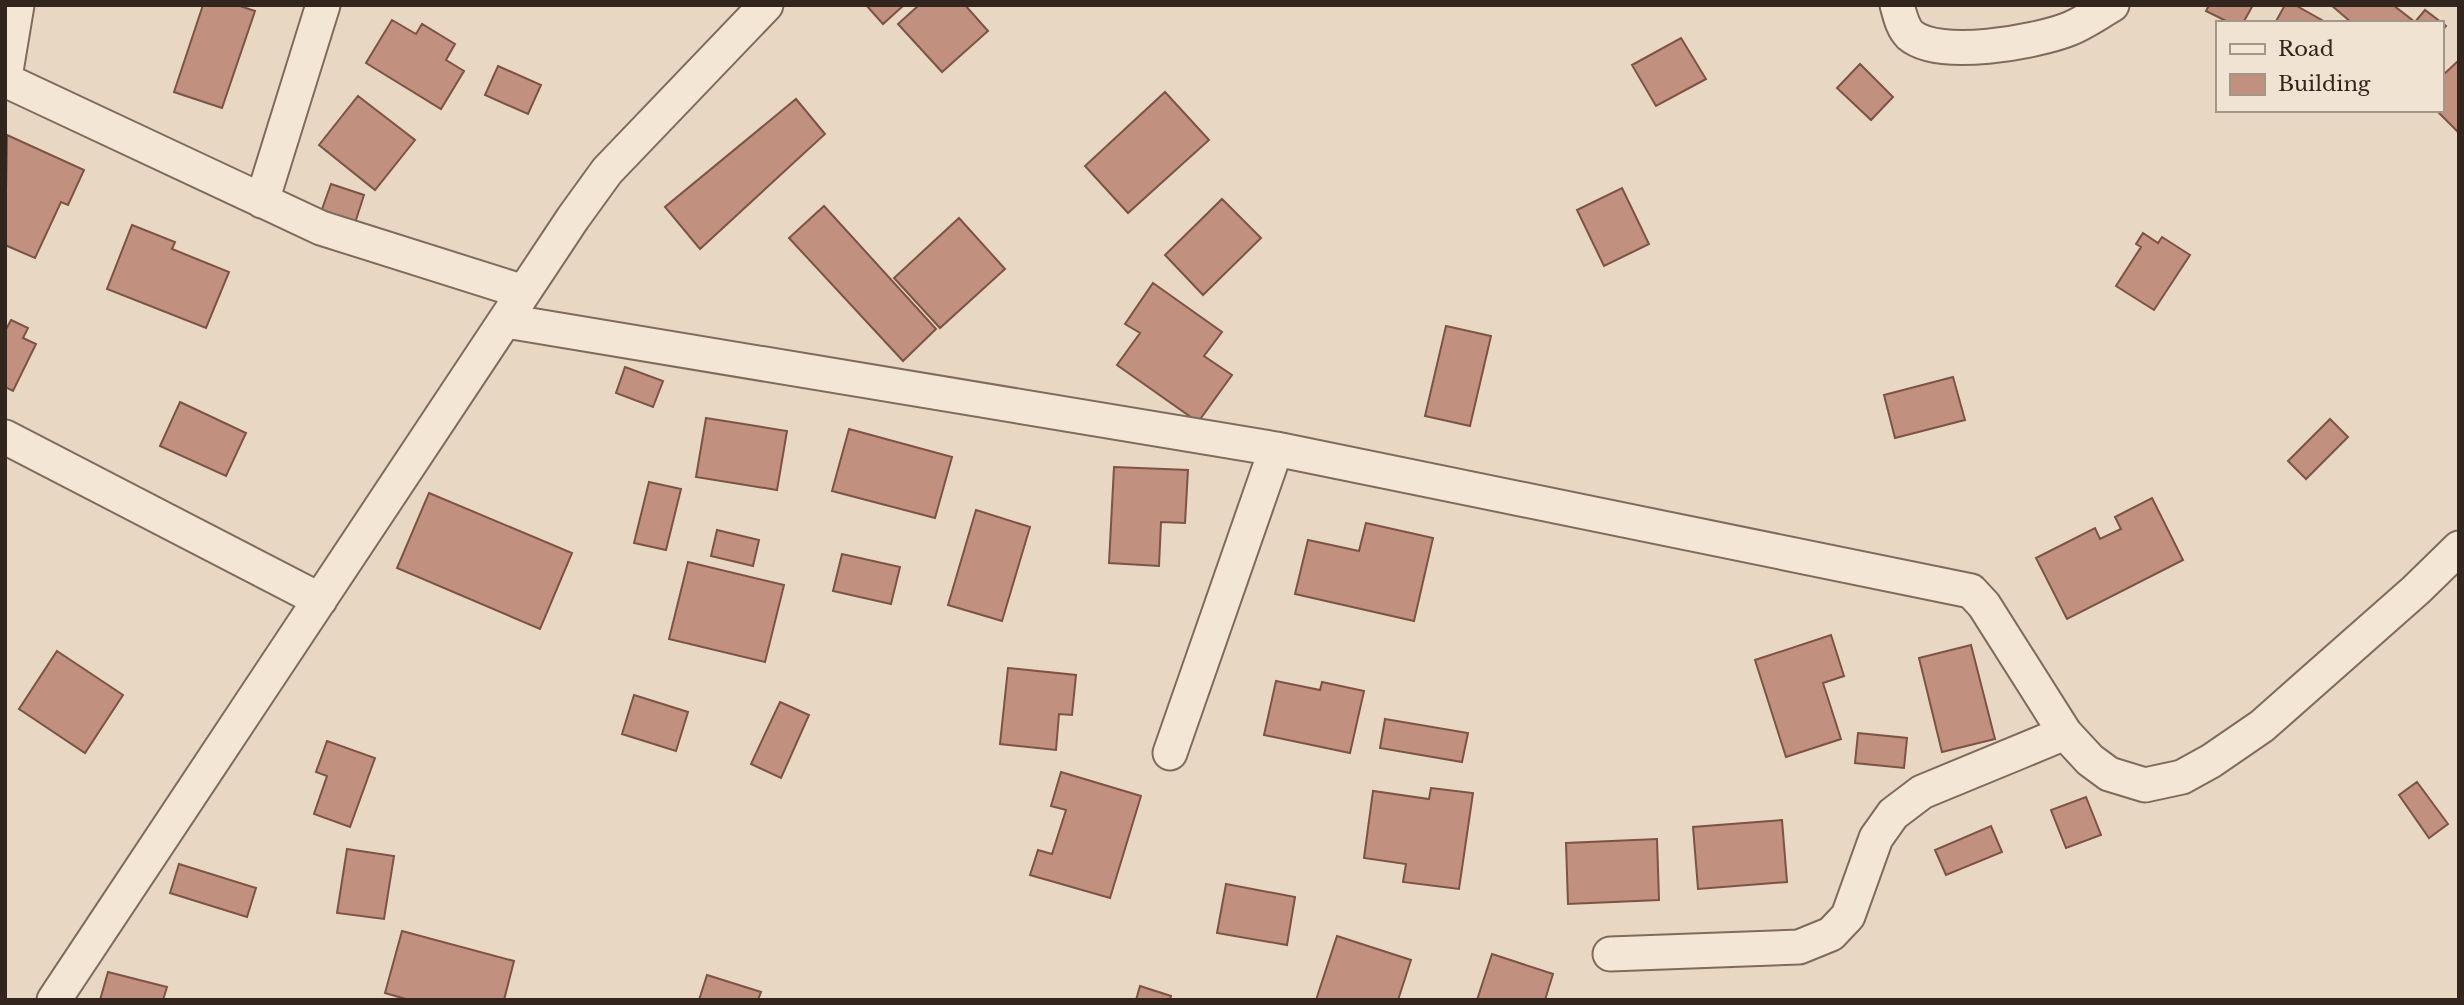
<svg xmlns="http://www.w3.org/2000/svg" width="2464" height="1005" font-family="'Libre Baskerville',serif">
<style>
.building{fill:#c1907e;stroke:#7c5345;stroke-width:2}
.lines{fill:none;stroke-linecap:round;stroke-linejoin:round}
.street-casing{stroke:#806a5c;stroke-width:37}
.street{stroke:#f4e6d5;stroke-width:33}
</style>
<rect width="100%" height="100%" fill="#e8d7c3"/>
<path class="building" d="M203,5H237L255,11L222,108L174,92Z
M866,5H904L883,24Z
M919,5H965L988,31L942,72L898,24Z
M2209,5H2253L2243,23H2230L2206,11Z
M2285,5H2295L2327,23H2275Z
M2331,5H2393L2415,22L2425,10L2446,26L2441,32V23H2352Z
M392,20L416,34L422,24L455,44L446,60L464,71L441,109L366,63Z
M1681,38L1706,79L1656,106L1632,65Z
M2459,60V133L2436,110H2441V77Z
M1860,64L1893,97L1871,120L1837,88Z
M498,66L541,85L528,114L485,95Z
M1165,92L1209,140L1128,213L1085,166Z
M358,96L415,140L375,190L319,145Z
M796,99L825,134L700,249L665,207Z
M7,135L84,170L68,205L61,202L35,258L5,245Z
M331,184L364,195L355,223L321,212Z
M1622,188L1649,244L1604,266L1577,210Z
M1222,199L1261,238L1203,295L1165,255Z
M824,206L936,329L903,361L789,238Z
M959,218L1005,269L940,328L894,278Z
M132,225L175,242L172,249L229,272L206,328L107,289Z
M2143,233L2158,243L2162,237L2190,255L2154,310L2116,286L2141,247L2136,244Z
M1153,283L1222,332L1204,356L1232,375L1198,422L1117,365L1140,333L1125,324Z
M11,320L28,328L23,338L36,344L13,391L5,387V331Z
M1446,326L1491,336L1470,426L1425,416Z
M625,367L663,381L653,407L616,393Z
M1953,377L1965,420L1895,438L1884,395Z
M180,402L246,433L226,476L160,446Z
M706,418L787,431L777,490L696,477Z
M2330,419L2348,437L2306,479L2288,461Z
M849,429L952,457L935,518L832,491Z
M1114,467L1188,470L1185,523L1161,522L1159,566L1109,563Z
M649,482L681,489L666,550L634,543Z
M429,493L572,553L540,629L397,568Z
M2152,498L2183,560L2067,619L2036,558L2095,528L2100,539L2121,529L2115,517Z
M976,510L1030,527L1002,621L948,605Z
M1366,523L1433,538L1414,621L1295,594L1308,540L1359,551Z
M717,530L759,540L753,566L711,556Z
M842,554L900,567L891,604L833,591Z
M688,562L784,585L765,662L669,639Z
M1831,635L1844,676L1823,683L1841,739L1786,757L1755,660Z
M1971,645L1995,739L1942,752L1919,658Z
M57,651L123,695L85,753L19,709Z
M1008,668L1076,675L1072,715L1059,714L1056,750L1000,744Z
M1276,681L1320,690L1322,682L1364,691L1350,753L1264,735Z
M634,695L688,712L676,751L622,734Z
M780,702L809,715L781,778L751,764Z
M1385,719L1468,733L1462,762L1380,748Z
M1858,733L1907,738L1904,768L1855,763Z
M327,741L375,758L350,827L314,814L327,776L316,772Z
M1061,772L1141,796L1110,898L1030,875L1038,850L1052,854L1066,810L1051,806Z
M2417,782L2448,824L2429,838L2399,795Z
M1431,788L1473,793L1459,889L1403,882L1406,864L1364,858L1373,791L1429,799Z
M2086,797L2101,835L2066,848L2051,810Z
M1782,820L1787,882L1698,889L1693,827Z
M1991,826L2002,852L1946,875L1935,850Z
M1657,839L1659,900L1568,904L1566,843Z
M347,849L394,856L384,919L337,913Z
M179,864L256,888L247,917L170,893Z
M1226,884L1295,897L1287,945L1217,933Z
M402,931L514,961L504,1000H409L385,993Z
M1337,936L1411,960L1398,1000H1316Z
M1492,954L1553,974L1545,1000H1477Z
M108,972L167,987L163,1000H100Z
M707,975L761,992L758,1000H699Z
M1140,986L1171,996L1170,1000H1136Z"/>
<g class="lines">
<defs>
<path id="street" d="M1897,5C1900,15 1902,27 1910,35C1939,60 2036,42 2069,29C2084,23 2098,13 2112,5
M5,77L17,5
M5,80L321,228L524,292
M262,201L323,5
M506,321L1276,449L1971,591L1984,605L2065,733L2090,760L2109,774L2145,785L2182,777L2211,761L2262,726L2416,590L2459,548
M5,437L320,600
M1170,753L1276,449
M1610,954L1799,947L1831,934L1848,916L1876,838L1893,814L1922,792L2065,733
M54,1000L573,218L607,171L766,5"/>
</defs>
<use href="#street" class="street-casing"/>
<use href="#street" class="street"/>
</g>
<rect width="2464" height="1005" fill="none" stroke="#31251e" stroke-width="14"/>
<rect x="2216" y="21" width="228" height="91" fill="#f0e3d2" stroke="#a4978a" stroke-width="2"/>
<rect x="2230" y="44" width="35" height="10" fill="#f4e6d5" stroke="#a4978a" stroke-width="2"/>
<text x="2278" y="56" font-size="21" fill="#31251e">Road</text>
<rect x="2230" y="74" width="35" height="21" fill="#c1907e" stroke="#a4978a" stroke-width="2"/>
<text x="2278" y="91" font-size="21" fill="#31251e">Building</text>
</svg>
